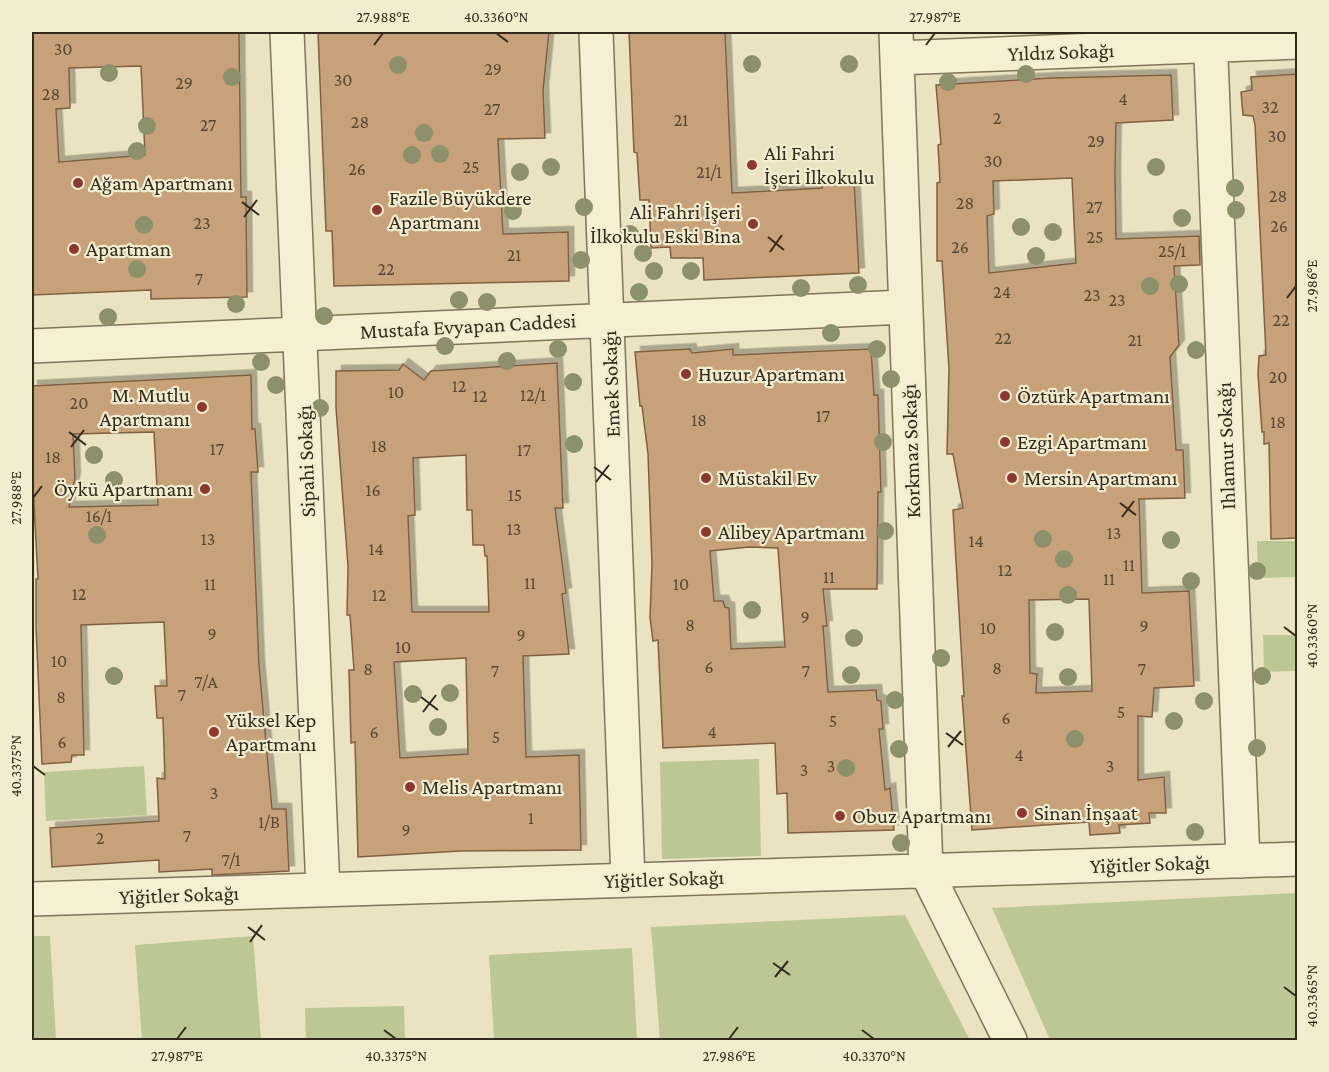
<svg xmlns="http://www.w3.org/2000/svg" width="1329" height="1072" font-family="'Crimson Pro',serif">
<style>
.green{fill:#bdc796}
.building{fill:#c6a179;stroke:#806142;stroke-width:1.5;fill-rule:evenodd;filter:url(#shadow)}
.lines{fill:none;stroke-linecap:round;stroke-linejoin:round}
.minor-casing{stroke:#82745a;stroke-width:36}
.minor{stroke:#f6efd3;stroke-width:33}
.tree{fill:#8c916b}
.ticks{fill:none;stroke:#332a1d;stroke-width:2}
.poi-dot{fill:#8d372e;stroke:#f2ecd0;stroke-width:2}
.labels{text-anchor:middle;stroke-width:4.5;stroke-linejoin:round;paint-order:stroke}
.number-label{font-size:18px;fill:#584834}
.street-label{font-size:21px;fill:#332a1d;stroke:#f2ecd0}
.poi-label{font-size:21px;fill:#332a1d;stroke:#f2ecd0;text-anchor:start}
.neatline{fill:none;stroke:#332a1d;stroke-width:2}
.ticks-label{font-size:15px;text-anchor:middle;fill:#332a1d}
</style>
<defs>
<filter id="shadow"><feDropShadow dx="5.5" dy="-5.5" stdDeviation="0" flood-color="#0004"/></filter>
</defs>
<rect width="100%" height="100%" fill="#eae2c1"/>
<path class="green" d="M1257,541H1297V577L1258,578Z
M1263,635H1297V671L1264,672Z
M759,759L761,856L662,859L660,762Z
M144,766L147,815L46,821L44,772Z
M1297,893V1040H1050L992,908Z
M905,915L970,1040H660L651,927Z
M32,936H50L56,1040H32Z
M253,936L261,1040H142L135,945Z
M632,948L637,1040H494L489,955Z
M404,1006L405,1040H306L305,1008Z"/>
<path class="building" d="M32,32H239L241,197H246L247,297L151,299V290L32,295ZM141,66L145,155L59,162L56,109L70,108L69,68Z
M318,32H549L543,91L545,138L498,139L503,234L568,232L569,281L334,286L332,231H326Z
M629,32H725L732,193L822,188V181L854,179L859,273L704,280L703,258H671L670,247L651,248L649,200H640L637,153L634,152Z
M1298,74V538L1271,539L1269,443L1264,444V432H1262L1258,374L1259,356L1266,355L1255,125L1253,116L1243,115L1241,92L1252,90L1251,77Z
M1171,75L1173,120L1116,123L1115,173L1116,239L1199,236L1200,265L1174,266L1179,345L1170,357L1176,450H1183L1185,498L1139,499L1142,593L1189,591L1194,686L1154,688L1152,717L1138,716V780L1164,777L1166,813H1149L1150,823L1119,825L1120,833L1090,835L1089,822L972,830L962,696H964L953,510L963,508L953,454H947L949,369L942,261H937V183L940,182L938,145L941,144L936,85L1052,78ZM1072,178L1076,263L989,273L987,216L994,214L993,181ZM1089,599L1092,691L1036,693L1037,674L1030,673L1029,600Z
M690,349L692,353L733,349V355L871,349L874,395H878L881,492H878L877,589H823L827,626H823L828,692L876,690L877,700L881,701L883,729H879L885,790L890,788L894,830L788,833L787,793L777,794L775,743L663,748L658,640L653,641L650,617L652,564L648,454L642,406H640L635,352ZM749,547L778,548L785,647L731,649L729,608L725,607L723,601H714L710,551Z
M557,363L563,508H555L566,593L562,594L569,654L523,656L526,757L579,755L581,850L460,851L358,857L355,742L351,743L349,670H354L350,615H347L348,566L336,408V371L399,370L403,364L424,380L431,371ZM466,455L467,510H472L473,545H484L485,556H487L489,612H412L408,516L415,515L413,458ZM466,658L468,754L400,758L394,662Z
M251,375L252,429H255L258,472H251L259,665L272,809H286L289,871L212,875V869L159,872V860L52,867L50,828L159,821L157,778L165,779L163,718H157L155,686H167L164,622L81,625L84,755H72L71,762L42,764L36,627V579H38L33,485L32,386ZM154,432L158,505L69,507L75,478L73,434Z"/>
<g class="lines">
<defs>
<path id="minor" d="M287,32L323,890
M596,32L628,880
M896,32L926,871L1010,1040
M1210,32L1243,861
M897,58L1298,42
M32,346L905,307
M32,899L1298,859"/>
</defs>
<use href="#minor" class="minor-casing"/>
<use href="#minor" class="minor"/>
</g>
<g class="tree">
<circle cx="752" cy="64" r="9"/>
<circle cx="849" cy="64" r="9"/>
<circle cx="398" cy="65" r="9"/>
<circle cx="109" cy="73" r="9"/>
<circle cx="1026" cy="74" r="9"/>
<circle cx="232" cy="77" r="9"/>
<circle cx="948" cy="82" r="9"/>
<circle cx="147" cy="126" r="9"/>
<circle cx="424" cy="133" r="9"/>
<circle cx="137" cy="151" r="9"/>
<circle cx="440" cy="154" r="9"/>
<circle cx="412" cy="155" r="9"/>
<circle cx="551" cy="167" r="9"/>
<circle cx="1156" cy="167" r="9"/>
<circle cx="520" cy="172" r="9"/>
<circle cx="1235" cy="188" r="9"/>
<circle cx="584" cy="207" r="9"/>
<circle cx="1236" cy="210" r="9"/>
<circle cx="513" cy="211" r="9"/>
<circle cx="1182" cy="218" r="9"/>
<circle cx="144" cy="225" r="9"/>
<circle cx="1021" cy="227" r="9"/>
<circle cx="1053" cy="232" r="9"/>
<circle cx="630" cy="234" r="9"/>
<circle cx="643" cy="253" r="9"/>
<circle cx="1036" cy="256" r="9"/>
<circle cx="581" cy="260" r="9"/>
<circle cx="137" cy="269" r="9"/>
<circle cx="654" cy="271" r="9"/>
<circle cx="691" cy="271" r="9"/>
<circle cx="1179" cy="284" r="9"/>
<circle cx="858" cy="285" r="9"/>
<circle cx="1150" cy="286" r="9"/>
<circle cx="801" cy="288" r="9"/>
<circle cx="639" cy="292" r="9"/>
<circle cx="459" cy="300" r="9"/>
<circle cx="487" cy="302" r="9"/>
<circle cx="236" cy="304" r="9"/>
<circle cx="324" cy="316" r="9"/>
<circle cx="108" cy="317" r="9"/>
<circle cx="831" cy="333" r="9"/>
<circle cx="445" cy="346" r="9"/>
<circle cx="558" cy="349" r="9"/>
<circle cx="877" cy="349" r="9"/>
<circle cx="1196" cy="350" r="9"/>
<circle cx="507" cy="361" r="9"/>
<circle cx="261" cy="362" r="9"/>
<circle cx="891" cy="379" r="9"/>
<circle cx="573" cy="382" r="9"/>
<circle cx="276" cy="385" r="9"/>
<circle cx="320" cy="408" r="9"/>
<circle cx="883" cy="442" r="9"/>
<circle cx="574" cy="444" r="9"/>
<circle cx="94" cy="455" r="9"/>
<circle cx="114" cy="480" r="9"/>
<circle cx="885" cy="531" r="9"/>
<circle cx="97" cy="535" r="9"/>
<circle cx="1043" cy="539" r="9"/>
<circle cx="1171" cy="540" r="9"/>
<circle cx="1064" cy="559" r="9"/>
<circle cx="1257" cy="571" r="9"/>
<circle cx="1191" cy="581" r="9"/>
<circle cx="1068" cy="595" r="9"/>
<circle cx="752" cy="610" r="9"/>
<circle cx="1055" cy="632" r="9"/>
<circle cx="854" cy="638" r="9"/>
<circle cx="941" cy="658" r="9"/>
<circle cx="851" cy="675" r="9"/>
<circle cx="114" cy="676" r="9"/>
<circle cx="1262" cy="676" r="9"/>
<circle cx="1068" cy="677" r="9"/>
<circle cx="450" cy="693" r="9"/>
<circle cx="413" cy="694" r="9"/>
<circle cx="895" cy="700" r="9"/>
<circle cx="1204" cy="701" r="9"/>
<circle cx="1174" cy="721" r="9"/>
<circle cx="438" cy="727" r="9"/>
<circle cx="1075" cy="739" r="9"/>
<circle cx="1257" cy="748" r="9"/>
<circle cx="899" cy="749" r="9"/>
<circle cx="846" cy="768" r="9"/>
<circle cx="1195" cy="832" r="9"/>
<circle cx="901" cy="843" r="9"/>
</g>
<path class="ticks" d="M496,33L508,42M374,45L383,33M926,45L935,33M242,202L259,215M244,217L257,200M768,237L784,250M770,252L782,235M1287,298L1296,286M69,432L86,445M71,447L84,430M594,467L611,480M596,482L609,465M33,498L42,486M1120,503L1136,515M1122,517L1134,501M1284,627L1296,636M421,697L438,710M423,712L436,695M946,733L963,745M948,747L961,731M33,766L45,775M248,927L265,940M250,942L262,925M773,963L790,975M775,977L788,961M1284,987L1296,996M384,1030L396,1039M862,1030L874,1039M177,1039L186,1027M729,1039L738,1027"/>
<g class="poi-dot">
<circle cx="752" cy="165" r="6"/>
<circle cx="78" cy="183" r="6"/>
<circle cx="377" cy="210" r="6"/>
<circle cx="753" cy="224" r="6"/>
<circle cx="74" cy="249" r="6"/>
<circle cx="686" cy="374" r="6"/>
<circle cx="1005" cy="396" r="6"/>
<circle cx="202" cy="407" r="6"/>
<circle cx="1005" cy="442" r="6"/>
<circle cx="706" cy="478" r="6"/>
<circle cx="1012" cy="478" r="6"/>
<circle cx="205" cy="489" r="6"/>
<circle cx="706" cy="532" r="6"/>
<circle cx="214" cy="732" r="6"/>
<circle cx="410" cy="787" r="6"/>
<circle cx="1022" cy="813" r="6"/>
<circle cx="840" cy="816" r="6"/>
</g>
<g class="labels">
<g class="number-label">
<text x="63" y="55">30</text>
<text x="493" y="75">29</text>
<text x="343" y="86">30</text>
<text x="184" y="89">29</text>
<text x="51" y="100">28</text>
<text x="1123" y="105">4</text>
<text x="1270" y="113">32</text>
<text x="492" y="115">27</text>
<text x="997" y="124">2</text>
<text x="681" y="126">21</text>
<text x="360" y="128">28</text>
<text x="208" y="131">27</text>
<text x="1277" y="142">30</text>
<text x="1096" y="147">29</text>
<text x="993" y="167">30</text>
<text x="471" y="173">25</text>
<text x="357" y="175">26</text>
<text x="709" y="178">21/1</text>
<text x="1278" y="202">28</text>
<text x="965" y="209">28</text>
<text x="1094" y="213">27</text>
<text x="202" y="229">23</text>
<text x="1279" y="232">26</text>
<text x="1095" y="243">25</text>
<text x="960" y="253">26</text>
<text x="1172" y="257">25/1</text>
<text x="514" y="261">21</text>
<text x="386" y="275">22</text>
<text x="199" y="285">7</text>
<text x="1002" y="298">24</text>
<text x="1092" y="301">23</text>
<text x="1117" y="306">23</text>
<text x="1281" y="326">22</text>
<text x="1003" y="344">22</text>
<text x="1135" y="346">21</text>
<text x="1278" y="383">20</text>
<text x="459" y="392">12</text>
<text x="396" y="398">10</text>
<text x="533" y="401">12/1</text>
<text x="480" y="402">12</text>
<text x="79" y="409">20</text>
<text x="823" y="422">17</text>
<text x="699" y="426">18</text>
<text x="1278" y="428">18</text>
<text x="379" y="452">18</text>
<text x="217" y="455">17</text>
<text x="524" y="456">17</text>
<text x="53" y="463">18</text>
<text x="373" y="496">16</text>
<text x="515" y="501">15</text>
<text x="99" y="522">16/1</text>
<text x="514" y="535">13</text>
<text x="1114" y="539">13</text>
<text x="208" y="545">13</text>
<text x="976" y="547">14</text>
<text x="376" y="555">14</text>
<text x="1129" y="571">11</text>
<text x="1005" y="576">12</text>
<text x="829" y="583">11</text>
<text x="1109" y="585">11</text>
<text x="530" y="589">11</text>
<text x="210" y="590">11</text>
<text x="681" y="590">10</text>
<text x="79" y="600">12</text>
<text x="379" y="601">12</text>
<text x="805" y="623">9</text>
<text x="690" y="631">8</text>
<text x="1144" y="632">9</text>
<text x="988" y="634">10</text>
<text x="212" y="640">9</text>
<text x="521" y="641">9</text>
<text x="403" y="653">10</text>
<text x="59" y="667">10</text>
<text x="709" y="673">6</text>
<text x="997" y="674">8</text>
<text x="368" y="675">8</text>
<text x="1142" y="675">7</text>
<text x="495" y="677">7</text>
<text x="806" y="677">7</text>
<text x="206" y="688">7/A</text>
<text x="182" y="701">7</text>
<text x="61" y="703">8</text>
<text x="1121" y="718">5</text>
<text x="1006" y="724">6</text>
<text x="833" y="727">5</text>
<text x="374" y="738">6</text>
<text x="712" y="738">4</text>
<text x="496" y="743">5</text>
<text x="62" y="748">6</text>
<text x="1019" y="761">4</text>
<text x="831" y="772">3</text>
<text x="1110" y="772">3</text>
<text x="804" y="776">3</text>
<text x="214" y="799">3</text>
<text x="531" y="824">1</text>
<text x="269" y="828">1/B</text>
<text x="406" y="836">9</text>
<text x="187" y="842">7</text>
<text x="100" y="844">2</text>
<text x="231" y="866">7/1</text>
</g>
<g class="street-label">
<text transform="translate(1061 52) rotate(-2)" y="7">Yıldız Sokağı</text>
<text transform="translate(468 326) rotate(-3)" y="7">Mustafa Evyapan Caddesi</text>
<text transform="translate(611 384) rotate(-92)" y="7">Emek Sokağı</text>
<text transform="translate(1226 446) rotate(-92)" y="7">Ihlamur Sokağı</text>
<text transform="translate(911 451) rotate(-92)" y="7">Korkmaz Sokağı</text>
<text transform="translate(306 461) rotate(-92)" y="7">Sipahi Sokağı</text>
<text transform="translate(1150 864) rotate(-2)" y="7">Yiğitler Sokağı</text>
<text transform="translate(664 879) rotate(-2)" y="7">Yiğitler Sokağı</text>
<text transform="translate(179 895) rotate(-2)" y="7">Yiğitler Sokağı</text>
</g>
<g class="poi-label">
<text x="764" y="160">Ali Fahri<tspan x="764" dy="24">İşeri İlkokulu</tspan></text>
<text x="90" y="190">Ağam Apartmanı</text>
<text x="389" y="205">Fazile Büyükdere<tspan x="389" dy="24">Apartmanı</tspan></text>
<text x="741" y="219" text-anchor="end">Ali Fahri İşeri<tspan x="741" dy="24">İlkokulu Eski Bina</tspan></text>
<text x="86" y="256">Apartman</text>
<text x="698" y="381">Huzur Apartmanı</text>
<text x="190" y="402" text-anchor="end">M. Mutlu<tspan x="190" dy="24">Apartmanı</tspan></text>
<text x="1017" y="403">Öztürk Apartmanı</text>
<text x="1017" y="449">Ezgi Apartmanı</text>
<text x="718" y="485">Müstakil Ev</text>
<text x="1024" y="485">Mersin Apartmanı</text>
<text x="193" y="496" text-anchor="end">Öykü Apartmanı</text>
<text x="718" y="539">Alibey Apartmanı</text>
<text x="226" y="727">Yüksel Kep<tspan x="226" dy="24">Apartmanı</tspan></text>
<text x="422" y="794">Melis Apartmanı</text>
<text x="1034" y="820">Sinan İnşaat</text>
<text x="852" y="823">Obuz Apartmanı</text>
</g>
</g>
<rect width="1329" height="1072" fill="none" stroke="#f2ecd0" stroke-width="66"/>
<rect x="33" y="33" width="1263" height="1006" class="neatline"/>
<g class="ticks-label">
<text x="383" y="22">27.988°E</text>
<text x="496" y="22">40.3360°N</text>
<text x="935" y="22">27.987°E</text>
<text transform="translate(1312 286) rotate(-90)" y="5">27.986°E</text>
<text transform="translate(16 498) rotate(-90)" y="5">27.988°E</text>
<text transform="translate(1312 636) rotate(-90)" y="5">40.3360°N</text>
<text transform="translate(16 766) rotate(-90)" y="5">40.3375°N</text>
<text transform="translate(1312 996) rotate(-90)" y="5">40.3365°N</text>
<text x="177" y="1061">27.987°E</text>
<text x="396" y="1061">40.3375°N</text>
<text x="729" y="1061">27.986°E</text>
<text x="874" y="1061">40.3370°N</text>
</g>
</svg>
